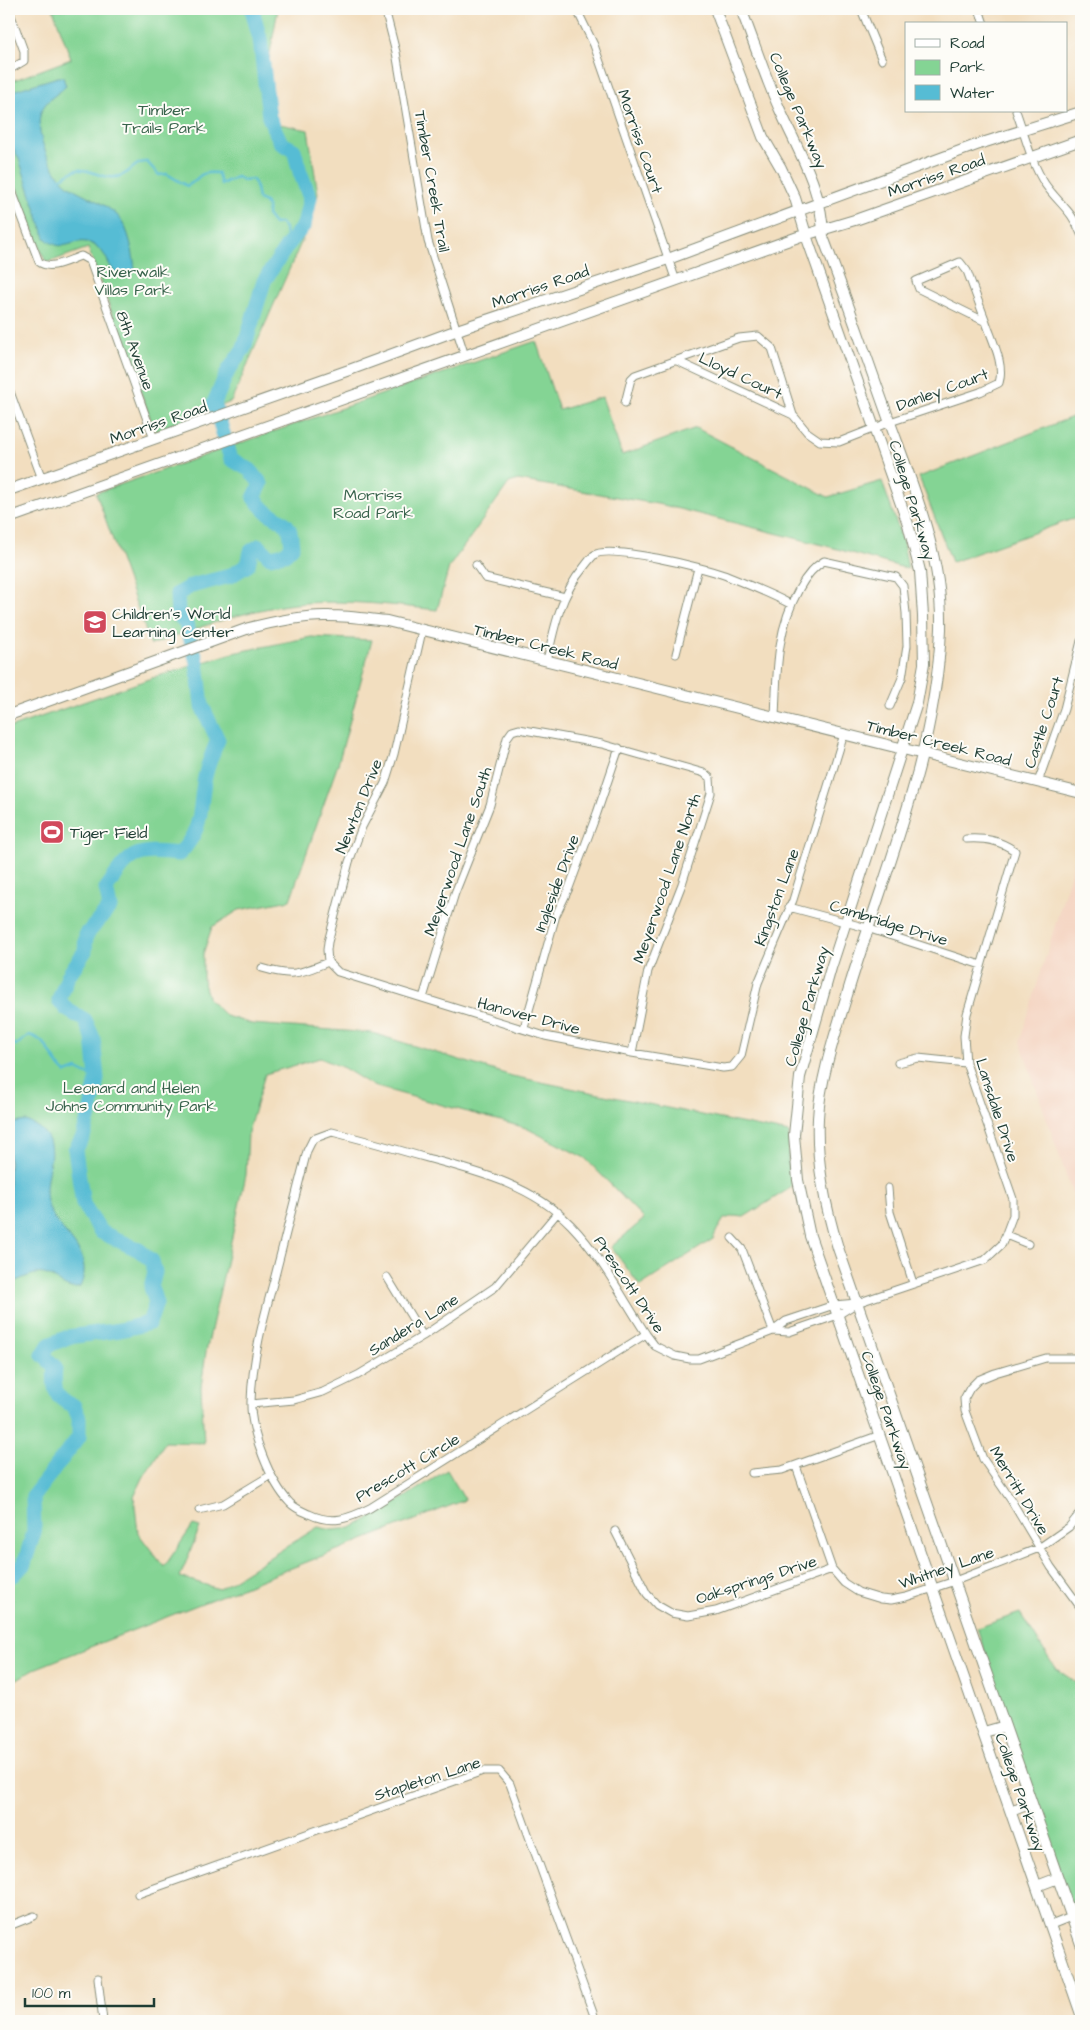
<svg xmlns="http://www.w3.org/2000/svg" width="1090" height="2030" font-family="'Architects Daughter',sans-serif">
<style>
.built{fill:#f4d3c0}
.green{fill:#84d494;stroke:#528864}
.water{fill:#56bcd4;stroke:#3a7c84}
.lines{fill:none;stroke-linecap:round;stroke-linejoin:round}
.stream{stroke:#56bcd4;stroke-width:2.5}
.river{stroke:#56bcd4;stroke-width:15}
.street-casing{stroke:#888e7a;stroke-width:9}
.secondary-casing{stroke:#888e7a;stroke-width:12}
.street{stroke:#fff;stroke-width:7}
.secondary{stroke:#fff;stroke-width:10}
.labels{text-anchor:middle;stroke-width:4;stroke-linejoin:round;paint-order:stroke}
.park-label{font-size:16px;fill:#38634c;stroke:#fdfcf7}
.street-label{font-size:16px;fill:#1f3d34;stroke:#fdfcf7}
.poi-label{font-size:16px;fill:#1f3d34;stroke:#fdfcf7;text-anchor:start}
</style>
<rect width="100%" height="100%" fill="#fdfcf7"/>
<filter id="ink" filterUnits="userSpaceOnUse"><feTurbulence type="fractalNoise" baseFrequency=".02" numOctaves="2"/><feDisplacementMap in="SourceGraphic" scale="10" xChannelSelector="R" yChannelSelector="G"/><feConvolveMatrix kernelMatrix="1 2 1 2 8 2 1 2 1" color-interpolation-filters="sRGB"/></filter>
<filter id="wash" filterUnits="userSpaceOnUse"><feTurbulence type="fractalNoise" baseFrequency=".0096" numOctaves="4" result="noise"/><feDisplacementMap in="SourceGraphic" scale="20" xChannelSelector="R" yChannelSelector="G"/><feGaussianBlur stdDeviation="1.12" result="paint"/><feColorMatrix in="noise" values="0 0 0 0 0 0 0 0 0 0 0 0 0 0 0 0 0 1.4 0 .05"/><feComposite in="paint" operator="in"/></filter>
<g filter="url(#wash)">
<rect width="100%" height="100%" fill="#f2debf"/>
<path class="built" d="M1081,839V1219L1020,1041Z"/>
<path class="green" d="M53,9H278L269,58L275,123L308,130L318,194L307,229L231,402L155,431L88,248L46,263L9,167V82L71,59Z
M536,341L559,410L602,397L622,455L696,428L828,497L882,481L903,542L908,569L823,545L663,505L518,480L509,483L449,567L437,610C393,605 350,600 306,603C252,607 201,627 151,645L96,493Z
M1080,414L1081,418V516L952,562L919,477Z
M311,637L372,640L338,764L290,900L239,910L212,927L203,954V980L209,1000L226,1016L252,1024L372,1033L512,1076L789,1133L788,1163L792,1187L744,1217L734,1216L724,1219L717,1230L713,1239L640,1286L611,1247L644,1219L585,1158L526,1128L373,1086L344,1068L320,1058L265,1074L248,1132L246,1175L206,1352L201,1387L204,1443L165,1442L143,1478L134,1497L138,1533L164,1567L193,1525L200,1527L180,1577L219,1589L318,1527L332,1530L351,1528L385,1510L447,1470L465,1500L34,1669L9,1684V728L152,678L233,653Z
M1020,1613L1055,1668L1081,1686V1907L1073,1906L1070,1902L977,1628Z"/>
<path class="water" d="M58,77H63L66,86C58,94 46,100 42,110C32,130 52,174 69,186C85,196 105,203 118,216C129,227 134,256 135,271L126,276C106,273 111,257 97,247C76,231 66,258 45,238L19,159L13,148L9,149V92Z
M26,1121C72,1140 38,1172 48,1205C57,1234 97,1251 80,1287C65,1292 60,1279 47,1275C35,1270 20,1280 9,1284V1131L14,1123Z"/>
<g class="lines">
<path class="stream" d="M60,178C66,177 71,171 77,170C89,168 105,181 120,176C131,173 135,161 147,162L159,175L167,174L187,186C202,178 196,171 218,173L221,184L237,177L243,180L252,179L255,183L258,199L265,202L268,208L267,215L274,224L281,223L285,228L287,246
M9,1043L17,1045L29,1035C49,1039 52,1063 66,1073L77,1069L97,1079"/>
<path class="river" d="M9,1574L14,1575L24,1564L34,1532L33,1496L79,1437V1418L74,1406C54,1398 53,1388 55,1367L43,1355L49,1345L68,1337L120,1330L149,1323L156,1303L151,1287L155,1272L152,1261L139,1250L101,1232L83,1204L75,1150L83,1137L91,1108L97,1079L93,1038L85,1020L66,1009L59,1000L68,976L85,951L86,935L110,907L106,889C131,852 134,849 179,854C208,824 197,803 207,769C210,759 214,749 218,740L202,706L197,662L186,624L178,614L177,594L191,586L230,576L248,565L251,551L259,546L270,557L285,554L292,547C290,525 290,526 272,515C265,512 260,504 254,498L261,484L250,470L231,459L214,403L228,371L244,348L264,281L287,246L304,225L310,198L300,172L294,150L281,143L269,117L260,39L252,9"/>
</g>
</g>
<g filter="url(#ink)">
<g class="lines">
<defs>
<path id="street" d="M385,9L396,52L428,241L465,356
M861,9L882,60
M979,9L984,24
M9,10L24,51V61L9,70
M578,12L594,45L676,281
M1016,111C1025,135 1031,163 1045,184C1058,203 1072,210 1081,234
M9,183L39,262C51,271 68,260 81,256L90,261L154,439
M960,262L967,271L986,322L919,289L916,281Z
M677,361L793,415
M9,389L42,479
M625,403L631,379L635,375L739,338L758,336L772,348L793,415L807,432L820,441L839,442L890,422L980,392L999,383C1005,364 992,340 986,322
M476,565L485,578L565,597
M676,654L698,568
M547,661C554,627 561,594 584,567C587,563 591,558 594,555C609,544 705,568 724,575C744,583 772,594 790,604
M775,718C777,671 776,631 799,589C805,578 813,567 824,561L896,577L903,586L906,613L907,646L902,678L890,706
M1038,782L1064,709L1081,641
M789,907L867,928L981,965
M328,962L338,972L545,1036L632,1053L723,1068L732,1067L741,1056L758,983L793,900L844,734
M328,962L327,950L328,942L349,862L362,827L385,783L394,754L422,631
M262,968C292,977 299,974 328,962
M423,998L455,893L490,805L507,738L512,731L519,729L602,744L704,773L710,778L711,793L682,884L648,971L632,1053
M524,1028L556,915L569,888L597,813L619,748
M898,1063L918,1058L966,1063
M888,1188L890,1212L913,1283
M1006,1235L1028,1244
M732,1238L742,1249L773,1331
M387,1277L423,1336
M773,1331L789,1332L838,1315L857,1303L985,1260L1002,1244L1013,1215V1199L966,1063L964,1036L967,1014L1015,851C999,840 986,838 966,839
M646,1334L370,1508C348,1519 332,1525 309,1514C302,1511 296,1509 290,1503C270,1482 250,1431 251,1402C252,1360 263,1320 274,1280C285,1237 296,1194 307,1151L313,1139L332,1132C364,1140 396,1149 427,1158C479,1172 532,1185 571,1225C601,1256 622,1297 646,1334L655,1346L675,1356L690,1359H699L773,1331L786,1321L834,1305L857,1303
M1081,1360L1074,1358H1046L995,1373L978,1380L970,1388L964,1399L965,1411L983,1459L1011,1500L1051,1567L1081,1608
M251,1404L294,1400L323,1392L358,1375L423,1336L495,1287L558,1212
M796,1466L832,1569L844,1583L858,1592L881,1599L891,1600L906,1597L955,1581L1039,1548L1069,1527L1081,1512
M752,1473L782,1470L880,1435
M199,1510L223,1504L271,1475
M615,1531L647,1594L657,1605L671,1613L688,1616L716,1611L832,1569
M138,1894L483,1771H499L510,1784L596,2021
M1051,1925L1081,1913
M9,1926L34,1916
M98,1978L103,2021"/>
<path id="secondary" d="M715,9L763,137L781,168L795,198L808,241L908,524L920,571L923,616L924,664L917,703L831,968L800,1077L794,1135L798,1180L810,1236L1081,2014
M741,9C754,42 765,77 780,110C798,151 823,190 823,237C846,297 867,359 889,420C913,486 943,557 941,629C936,752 886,868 850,985C838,1026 820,1076 818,1118C816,1163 825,1205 838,1248L1081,1944
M9,490L352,369L463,328L668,259L979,144L1081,112
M9,518L798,237L858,219L1081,140
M9,715L249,628C272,622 306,615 330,616C349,616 368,619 387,621L1081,793
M984,1732L1005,1726
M1011,1811L1031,1803
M1037,1886L1058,1878"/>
</defs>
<use href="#street" class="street-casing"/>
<use href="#secondary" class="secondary-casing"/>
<use href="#street" class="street"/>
<use href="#secondary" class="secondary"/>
</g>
</g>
<defs>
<symbol id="school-square" viewBox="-11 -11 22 22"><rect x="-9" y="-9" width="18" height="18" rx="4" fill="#d1495b" stroke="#fdfcf7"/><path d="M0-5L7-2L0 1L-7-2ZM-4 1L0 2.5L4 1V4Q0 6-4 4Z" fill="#fff"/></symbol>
<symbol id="stadium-square" viewBox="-11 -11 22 22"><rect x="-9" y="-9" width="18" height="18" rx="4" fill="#d1495b" stroke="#fdfcf7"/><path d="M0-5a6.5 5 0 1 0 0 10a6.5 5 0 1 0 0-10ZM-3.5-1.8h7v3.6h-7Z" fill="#fff"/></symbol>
</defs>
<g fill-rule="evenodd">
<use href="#school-square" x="81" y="608" width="28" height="28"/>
<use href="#stadium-square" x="38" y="818" width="28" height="28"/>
</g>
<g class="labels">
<g class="park-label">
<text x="164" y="115">Timber<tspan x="164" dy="18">Trails Park</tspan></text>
<text x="133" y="277">Riverwalk<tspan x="133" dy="18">Villas Park</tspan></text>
<text x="373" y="500">Morriss<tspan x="373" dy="18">Road Park</tspan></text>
<text x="131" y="1093">Leonard and Helen<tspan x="131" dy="18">Johns Community Park</tspan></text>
</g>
<g class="street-label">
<text transform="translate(799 110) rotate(67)" y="6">College Parkway</text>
<text transform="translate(641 141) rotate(71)" y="6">Morriss Court</text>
<text transform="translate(936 175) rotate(-19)" y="6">Morriss Road</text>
<text transform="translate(433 181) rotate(80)" y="6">Timber Creek Trail</text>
<text transform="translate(540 286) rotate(-19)" y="6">Morriss Road</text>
<text transform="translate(136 350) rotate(70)" y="6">8th Avenue</text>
<text transform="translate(741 375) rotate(25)" y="6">Lloyd Court</text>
<text transform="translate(942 389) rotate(-20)" y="6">Danley Court</text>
<text transform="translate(158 422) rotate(-19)" y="6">Morriss Road</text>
<text transform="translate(913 500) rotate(73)" y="6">College Parkway</text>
<text transform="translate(546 646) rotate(14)" y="6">Timber Creek Road</text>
<text transform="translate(1043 722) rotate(-72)" y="6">Castle Court</text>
<text transform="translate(939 742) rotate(14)" y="6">Timber Creek Road</text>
<text transform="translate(358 806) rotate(-68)" y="6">Newton Drive</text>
<text transform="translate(457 851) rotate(-71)" y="6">Meyerwood Lane South</text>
<text transform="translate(666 878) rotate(-71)" y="6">Meyerwood Lane North</text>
<text transform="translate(556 883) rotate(-70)" y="6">Ingleside Drive</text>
<text transform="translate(776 897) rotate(-70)" y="6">Kingston Lane</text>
<text transform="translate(889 922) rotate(17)" y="6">Cambridge Drive</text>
<text transform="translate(806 1006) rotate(-74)" y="6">College Parkway</text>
<text transform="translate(529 1015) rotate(15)" y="6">Hanover Drive</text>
<text transform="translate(998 1110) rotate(72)" y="6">Lansdale Drive</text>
<text transform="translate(630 1284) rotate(56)" y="6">Prescott Drive</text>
<text transform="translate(413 1324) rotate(-32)" y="6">Sandera Lane</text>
<text transform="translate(887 1410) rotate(71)" y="6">College Parkway</text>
<text transform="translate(407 1467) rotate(-31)" y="6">Prescott Circle</text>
<text transform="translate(1020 1490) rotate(59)" y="6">Merritt Drive</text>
<text transform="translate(946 1567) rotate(-19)" y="6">Whitney Lane</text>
<text transform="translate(756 1579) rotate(-18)" y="6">Oaksprings Drive</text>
<text transform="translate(427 1778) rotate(-18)" y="6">Stapleton Lane</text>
<text transform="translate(1021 1792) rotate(71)" y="6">College Parkway</text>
</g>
<g class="poi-label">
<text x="112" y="619">Children's World<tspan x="112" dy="18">Learning Center</tspan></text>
<text x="70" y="838">Tiger Field</text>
</g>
</g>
<rect width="1090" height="2030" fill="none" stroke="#fdfcf7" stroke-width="30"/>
<rect x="905" y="22" width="162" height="90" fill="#fdfcf7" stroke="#a4b0a9"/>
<rect x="915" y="39" width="25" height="8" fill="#ffffff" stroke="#a4b0a9"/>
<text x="950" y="48" font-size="15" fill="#1f3d34">Road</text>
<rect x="915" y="60" width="25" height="15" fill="#84d494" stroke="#a4b0a9"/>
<text x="950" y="72" font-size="15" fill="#1f3d34">Park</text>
<rect x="915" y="85" width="25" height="15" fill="#56bcd4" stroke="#a4b0a9"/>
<text x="950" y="98" font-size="15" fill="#1f3d34">Water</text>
<path d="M25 1998v8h129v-8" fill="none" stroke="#1f3d34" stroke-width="2.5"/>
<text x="32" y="1998" font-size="15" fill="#1f3d34" stroke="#fdfcf7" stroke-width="4" paint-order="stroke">100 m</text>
</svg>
